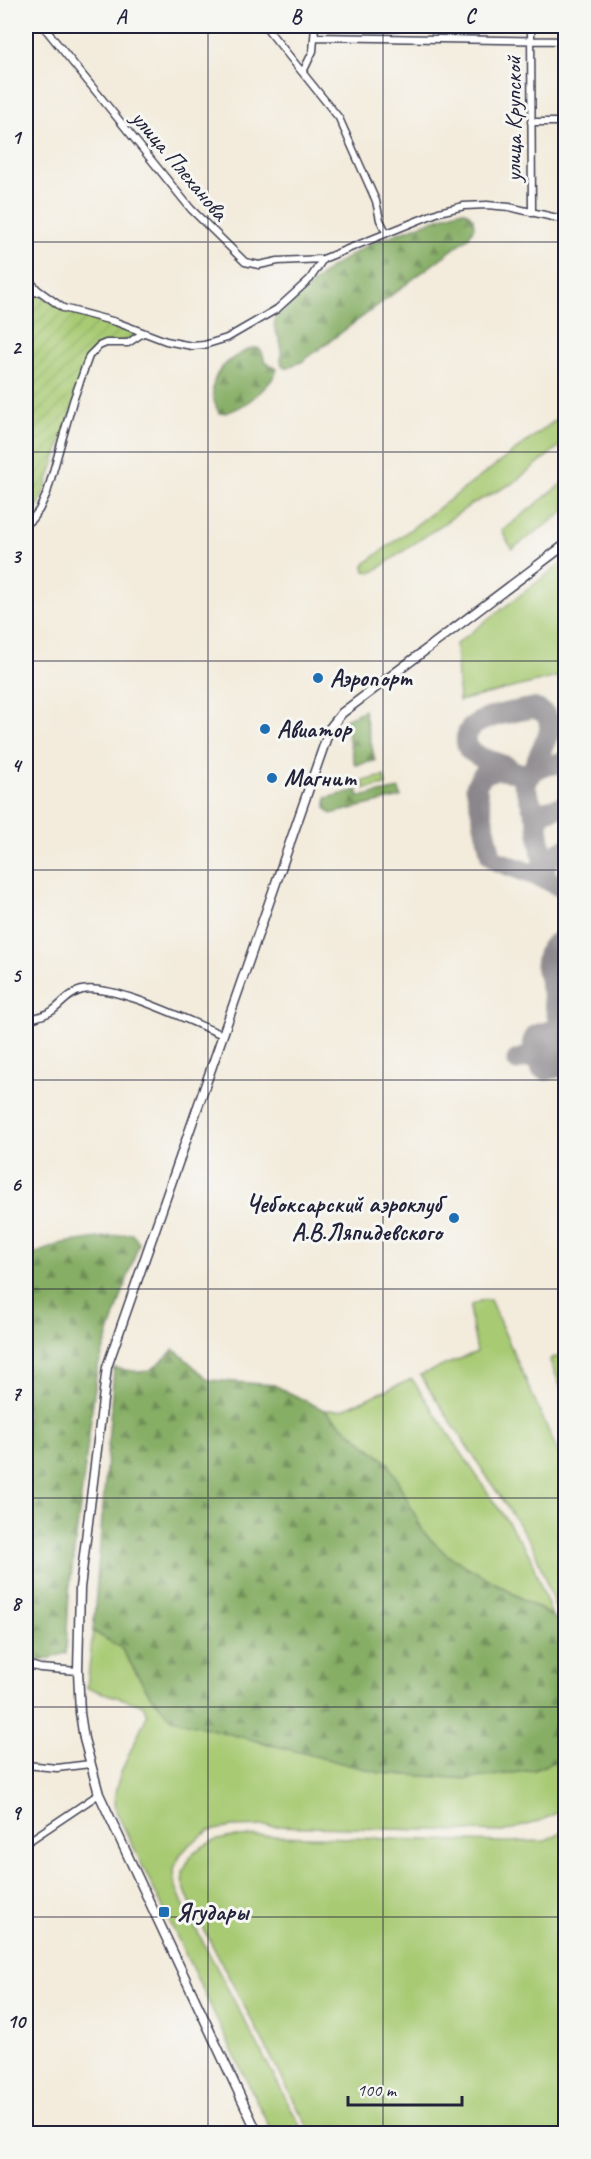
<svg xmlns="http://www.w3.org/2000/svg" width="591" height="2159" font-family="Caveat,sans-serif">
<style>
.grass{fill:#a8ca73;stroke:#657657;stroke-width:1.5}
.forest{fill:url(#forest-firs);stroke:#546850;stroke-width:1.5}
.garden{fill:url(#garden-furrows);stroke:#657657;stroke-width:1.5}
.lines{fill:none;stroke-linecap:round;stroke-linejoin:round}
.taxiway{stroke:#8a868b;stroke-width:21}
.minor-casing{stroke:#414053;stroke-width:9}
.tertiary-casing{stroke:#414053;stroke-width:11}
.minor{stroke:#fff;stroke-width:6}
.tertiary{stroke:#fff;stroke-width:8}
.grid{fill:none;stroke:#22223b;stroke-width:1.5;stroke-opacity:0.55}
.poi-dot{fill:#1f6fb2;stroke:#f6f6f2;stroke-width:2}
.labels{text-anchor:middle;stroke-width:6;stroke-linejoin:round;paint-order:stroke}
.street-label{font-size:24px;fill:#22223b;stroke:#f6f6f2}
.poi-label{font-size:24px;font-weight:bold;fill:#22223b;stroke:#f6f6f2;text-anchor:start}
.neatline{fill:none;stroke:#22223b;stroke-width:2}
.grid-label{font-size:20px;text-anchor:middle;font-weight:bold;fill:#22223b}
</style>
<defs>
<pattern id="forest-firs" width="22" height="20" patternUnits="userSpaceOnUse" patternTransform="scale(1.5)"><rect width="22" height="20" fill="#86ae65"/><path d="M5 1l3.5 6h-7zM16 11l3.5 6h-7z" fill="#6d8d54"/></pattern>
<pattern id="garden-furrows" width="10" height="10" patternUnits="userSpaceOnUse" patternTransform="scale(1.5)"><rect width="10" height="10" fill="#a8ca73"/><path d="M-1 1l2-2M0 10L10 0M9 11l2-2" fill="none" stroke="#90ad64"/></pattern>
</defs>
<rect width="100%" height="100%" fill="#f6f6f2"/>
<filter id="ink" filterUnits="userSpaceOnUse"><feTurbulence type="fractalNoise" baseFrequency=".0167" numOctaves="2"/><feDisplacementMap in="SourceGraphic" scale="12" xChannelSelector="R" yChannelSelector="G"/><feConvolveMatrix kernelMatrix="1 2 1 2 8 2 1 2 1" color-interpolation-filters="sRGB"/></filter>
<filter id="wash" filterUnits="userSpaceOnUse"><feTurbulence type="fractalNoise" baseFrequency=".008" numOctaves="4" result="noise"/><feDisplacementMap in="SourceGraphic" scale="24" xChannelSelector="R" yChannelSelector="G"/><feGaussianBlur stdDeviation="1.35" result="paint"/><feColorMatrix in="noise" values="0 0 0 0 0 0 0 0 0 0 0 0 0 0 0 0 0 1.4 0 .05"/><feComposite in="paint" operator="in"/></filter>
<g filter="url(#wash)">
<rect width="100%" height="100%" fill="#f3ebdb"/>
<path class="grass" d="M565,413V442L513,483L472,504L373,572L365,571L364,566L367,562Z
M565,481V511L512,549L502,531Z
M565,561V675L459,701L456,644Z
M384,776L386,785L365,789L363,781Z
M482,1300H490L565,1468V1634L534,1548L420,1375L477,1352L470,1314L471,1305Z
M565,1356H566L565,1397L550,1361L551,1358Z
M412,1379L529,1554L552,1616L447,1555L424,1533L389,1464L324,1410H341Z
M93,1631L121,1648L150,1695L380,1773L469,1779L534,1770L565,1757V1809L540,1821L503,1832L271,1826L232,1827L209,1831L190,1844L180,1855L174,1869L176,1887L184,1906L304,2133H272L115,1809C109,1785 138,1739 147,1715L143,1705L87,1688Z
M565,1830V2133H311L190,1903L183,1885V1872L188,1861L195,1851L213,1841L232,1837L272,1836L503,1842L544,1841Z"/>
<path class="forest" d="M458,211H466L473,218L474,227L468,238L303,361L287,368L282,365C280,358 282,352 281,345C279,333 271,331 276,317L330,268L369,244Z
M252,348H258L262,352L265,362L277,369C274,385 235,416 219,413C202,380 222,361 252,348Z
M364,710L375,761L355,765L344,720Z
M399,789L401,797L331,814L326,808V798L358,790V797Z
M132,1233L139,1243L97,1370L69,1593L66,1653L36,1663L26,1656V1257L63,1243Z
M174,1349L209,1380L274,1385L324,1410L389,1464L424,1533L447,1555L560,1621L566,1634L565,1757L534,1770L469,1779L380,1773L172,1719L150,1695L121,1648L93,1631L114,1368C151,1374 147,1376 174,1349Z"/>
<path class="garden" d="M38,293L47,299L138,333L133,339L94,348L44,492L36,511L26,522V295Z"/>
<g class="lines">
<path class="taxiway" d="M508,767L482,758L469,750C453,717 512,713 533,708C547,712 551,719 549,733L525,786
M531,771L546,765L566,763
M537,819L545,811L566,806
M544,870C546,859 555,853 566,849
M548,880L497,861L491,856L476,787C482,766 502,769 520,773L537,819L544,870L548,880L566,890
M566,940C552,942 547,952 546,965L560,1028L566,1036
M566,1026L536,1035L533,1041L541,1068L546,1070L566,1065
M517,1060L566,1045"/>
</g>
</g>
<g filter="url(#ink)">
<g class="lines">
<defs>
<path id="minor" d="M43,26L191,209L245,262L259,265L278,261L323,259
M265,26L339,118L376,201L380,220L386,232
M531,26L532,213
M315,37L566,41
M303,72L313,51L315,26
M531,122H566
M26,277L38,290L63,308L116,322L166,341L192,346L204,345L227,338L277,309L310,279L323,259L439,212L464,206L487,205L509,207L566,220
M26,294L37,292L38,290
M26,524L32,519L39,510L47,493L73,401L89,356L99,346L106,343H128L143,333
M26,1020C34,1018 44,1016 52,1011C62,1004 69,993 82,990C113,983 191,1022 223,1035
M26,1664L40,1668L78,1671
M26,1765L57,1768L90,1764
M26,1843L99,1794"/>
<path id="tertiary" d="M258,2134L99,1794L84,1739L80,1713L78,1671L80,1588L107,1367L330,728L342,713L566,544"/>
</defs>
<use href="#minor" class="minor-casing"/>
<use href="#tertiary" class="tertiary-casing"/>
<use href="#minor" class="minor"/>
<use href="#tertiary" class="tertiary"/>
</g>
</g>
<path class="grid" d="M208,26V2134M383,26V2134M26,242H566M26,452H566M26,661H566M26,870H566M26,1080H566M26,1289H566M26,1498H566M26,1707H566M26,1917H566"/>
<g class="poi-dot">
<circle cx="318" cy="678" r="6"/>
<circle cx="265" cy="729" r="6"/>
<circle cx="272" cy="778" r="6"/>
<circle cx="454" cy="1218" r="6"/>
<rect x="158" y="1906" width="12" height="12" rx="3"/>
</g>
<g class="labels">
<g class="street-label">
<text transform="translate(513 119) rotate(-90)" y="8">улица Крупской</text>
<text transform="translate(180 165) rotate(50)" y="8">улица Плеханова</text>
</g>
<g class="poi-label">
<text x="330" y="686">Аэропорт</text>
<text x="277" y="737">Авиатор</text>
<text x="284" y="786">Магнит</text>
<text x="442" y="1212" text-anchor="end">Чебоксарский аэроклуб<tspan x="442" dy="28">А.В.Ляпидевского</tspan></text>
<text x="176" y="1920">Ягудары</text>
</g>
</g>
<rect width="591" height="2159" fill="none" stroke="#f6f6f2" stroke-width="66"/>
<path d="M348 2096v9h114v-9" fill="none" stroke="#22223b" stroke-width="3"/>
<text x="357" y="2096" font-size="18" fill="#22223b" stroke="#f6f6f2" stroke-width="4.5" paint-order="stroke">100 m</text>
<rect x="33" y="33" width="525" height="2093" class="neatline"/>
<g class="grid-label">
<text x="121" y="23">A</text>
<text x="296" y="23">B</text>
<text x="470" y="23">C</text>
<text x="16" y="144">1</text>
<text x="16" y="354">2</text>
<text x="16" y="563">3</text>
<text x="16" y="772">4</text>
<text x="16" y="982">5</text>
<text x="16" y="1191">6</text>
<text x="16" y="1400">7</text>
<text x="16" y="1610">8</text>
<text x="16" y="1819">9</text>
<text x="16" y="2028">10</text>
</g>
</svg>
